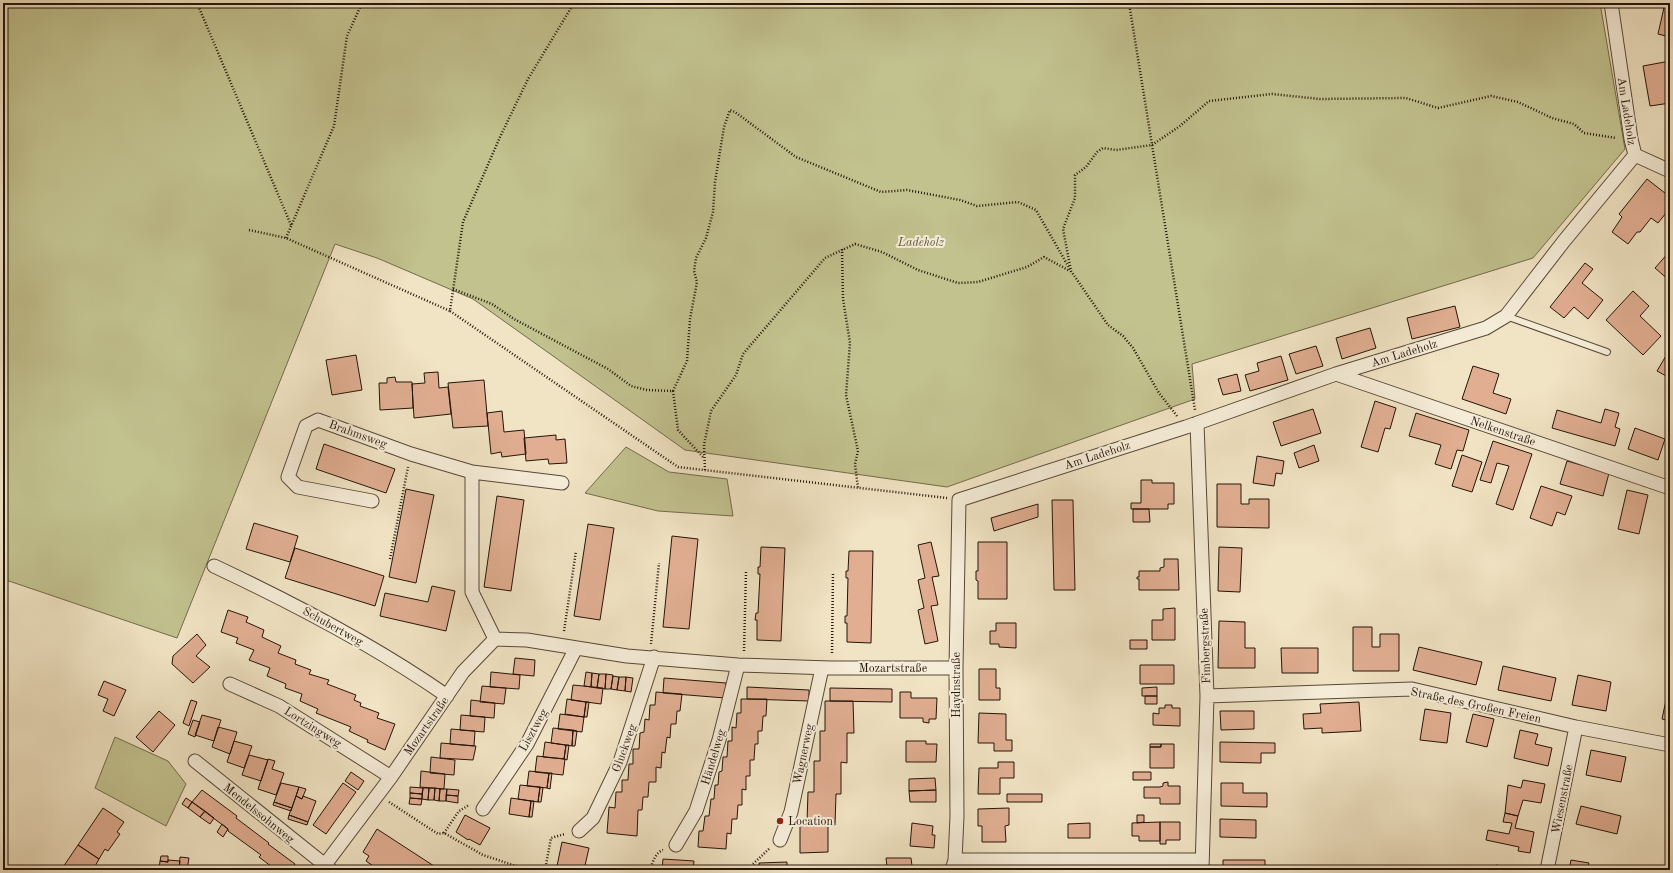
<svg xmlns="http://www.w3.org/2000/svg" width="1673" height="873" font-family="'Old Standard TT',serif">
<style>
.green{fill:#c2c28f;stroke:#736b4c}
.building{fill:#e1ae92;stroke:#241408}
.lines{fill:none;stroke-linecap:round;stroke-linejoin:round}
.service-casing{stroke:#574837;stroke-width:8}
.minor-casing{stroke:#574837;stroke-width:15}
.path{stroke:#241408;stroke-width:2.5;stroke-dasharray:1 2;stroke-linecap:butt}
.service{stroke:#f6edd9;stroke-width:6}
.minor{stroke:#f6edd9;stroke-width:13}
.poi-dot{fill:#8f2418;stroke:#f6edd9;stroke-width:1.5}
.labels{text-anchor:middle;stroke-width:4;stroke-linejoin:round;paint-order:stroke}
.street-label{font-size:12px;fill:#241408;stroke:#f6edd9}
.park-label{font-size:12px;font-style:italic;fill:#5b5137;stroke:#f6edd9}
.poi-label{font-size:12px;fill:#241408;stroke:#f6edd9;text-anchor:start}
</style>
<rect width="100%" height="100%" fill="#f1e4c4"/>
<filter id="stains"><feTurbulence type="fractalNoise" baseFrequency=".005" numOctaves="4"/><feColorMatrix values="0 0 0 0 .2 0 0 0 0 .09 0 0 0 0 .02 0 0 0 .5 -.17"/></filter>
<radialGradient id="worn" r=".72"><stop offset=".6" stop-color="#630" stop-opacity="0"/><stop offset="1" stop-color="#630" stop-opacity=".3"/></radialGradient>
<path class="green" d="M3,3H1600L1625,149L1533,258L1192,364L1195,399L947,487L685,450L473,299L377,258L335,244L177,638L3,579Z
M626,447L669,472L727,479L733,516L658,511L585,493Z
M115,737L168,761L186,784L166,826L95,788Z"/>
<path class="building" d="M1665,3H1670V37L1658,34Z
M1670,61V103L1650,106L1643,66Z
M1647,179L1670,197V208L1658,223L1651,218L1640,232H1637L1628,244L1612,232L1622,217L1619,214Z
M1670,251V281L1655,268Z
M1585,263L1593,269L1582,283L1603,300L1588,319L1574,307L1564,318L1550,307Z
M1633,291L1649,306L1640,316L1661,336L1643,355L1606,320Z
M1455,306L1460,327L1412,339L1407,318Z
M1370,328L1376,348L1342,359L1336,338Z
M1316,346L1323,366L1296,374L1289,354Z
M1670,349V373L1668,377L1657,371Z
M356,355L362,390L332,395L326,360Z
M1281,356L1288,380L1250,391L1245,375L1259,371L1257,363Z
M1473,366L1499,374L1493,393L1511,399L1506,414L1462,399Z
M438,372L439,388L448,387L451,414L414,418L412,384L425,383L424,373Z
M1237,374L1241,391L1223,395L1218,379Z
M395,377L396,382H412L413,408L380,410L379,383H387V378Z
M484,380L488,426L453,428L448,383Z
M1375,401L1396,408L1390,429L1385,428L1378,452L1361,447Z
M1313,409L1321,433L1281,446L1273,422Z
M1605,409L1619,413L1615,427L1620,429L1615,446L1552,428L1557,410L1601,423Z
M502,411L504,432L524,430L526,454L502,457L501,452L491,454L487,413Z
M1416,413L1469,430L1463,451L1457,450L1451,469L1435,464L1441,445L1409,436Z
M1635,428L1665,439L1658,460L1628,449Z
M556,435V440L565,439L567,463L549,464L548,459L526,461L524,438Z
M1493,441L1532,454L1513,510L1496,504L1509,466L1497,463L1491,483L1480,480Z
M324,444L395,469L386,493L316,469Z
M1314,445L1319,461L1299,468L1294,453Z
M1462,455L1482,462L1472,492L1452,486Z
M1257,456L1284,461L1282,474L1276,473L1274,486L1253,483Z
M1567,461L1609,473L1603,496L1560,484Z
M1141,480H1152V483H1174V504H1168V509H1131V503H1141Z
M1217,484H1241V504H1249V499H1269V528L1217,527Z
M1541,486L1572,496L1565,515L1557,512L1552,526L1530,518Z
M406,489L434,495L416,583L389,577Z
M1627,490L1648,495L1639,534L1618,529Z
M497,496L524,500L511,591L484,587Z
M1052,500H1073L1075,590H1054Z
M1038,504V517L994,531L991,518Z
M1133,509H1149L1150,522H1133Z
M254,523L298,536L290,562L246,549Z
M588,524L614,528L600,620L574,616Z
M672,536L698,539L689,629L663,627Z
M931,542L939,576L932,577L938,605L931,606L938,641L925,644L918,610L924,608L918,580L925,578L918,545Z
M978,542H1007V599H978V581L976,580V571H978Z
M761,547L785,548L781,641L757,640V620H755L756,613H758L760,574H758V567H760Z
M1219,547L1242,548L1240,592L1218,591Z
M295,548L384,576L375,606L285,578Z
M849,551H873L871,643L847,642V623H845V616H847L848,578H846V571H848Z
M1164,559H1178L1179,590H1139V579H1137V577H1139V571H1160V568L1164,567Z
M432,586L455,591L446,631L380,616L385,593L428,602Z
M1175,608V640H1152V620H1163V609Z
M228,610L248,617L246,622L264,630L262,637L281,646L278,653L296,660L295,664L311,670L309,674L329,680L327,684L356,695L354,700L361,703L360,706L379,713L377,718L395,724L385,750L367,742L368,740L349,731L351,727L316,713L318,709L300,701L302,694L285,688L286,684L267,676L270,668L249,660L254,650L236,643L238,638L221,632Z
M1219,621L1245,622V648H1255V668H1218Z
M996,623H1016V648L999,647V644H990V631H996Z
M1353,627H1372V647H1380V634H1399V671H1353Z
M197,634L206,645L196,656L210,667L193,683L172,664L173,656Z
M1130,640H1147V649H1130Z
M1419,647L1482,662L1476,685L1413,670Z
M1281,648H1318V673H1282Z
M515,658L535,660L534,676L513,674Z
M1140,665H1174V684H1140Z
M1503,666L1556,678L1551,701L1498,690Z
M979,669H996V688H1000V700H979Z
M491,672L520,675L519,689L490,687Z
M586,672L592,673L591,687L584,686Z
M592,673L599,674L597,688L591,687Z
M599,674H606L605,689L597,688Z
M606,674L613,675L611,689H605Z
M1578,675L1611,682L1606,711L1572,705Z
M613,676L619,677L617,690L611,689Z
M619,677H626L625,691L617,690Z
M626,677L633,678L631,692L625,691Z
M664,678L726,683L725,698L663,693Z
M104,681L126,690L114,716L103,711L108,699L98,695Z
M1670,681V721L1662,719Z
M573,685L603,688L601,704L571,700Z
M482,686L506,688L504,704L480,702Z
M747,687L809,690V701L747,699Z
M1157,687V696H1142V688Z
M830,688L892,689V702L830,701Z
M656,692L682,694L680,711H677L676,724H671L670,738L667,737L665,753L662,752L661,768L656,767V782H649L648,797H643L642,810H638L637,836L607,833L609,807L615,808L616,792H622V780H628L629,764H633V749H639L640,733L644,732L645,719L649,720L650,705H655Z
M900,692H911V698H937L936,719H929V723L923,722V718H900Z
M1145,696H1157V704H1145Z
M567,699L586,702L584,717L565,714Z
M741,699H767L766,716H763L762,731H758V744H755L754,760H750V776H746V790L742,789V805H738L737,819H732L731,834L727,833L726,849L698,847L699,831H703L705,816H709L711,799H714L715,785H718L719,772L722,771L723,757H727L728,741H732V727L736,728L737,713H741Z
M191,700L197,702L189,726L183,723Z
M471,700L495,703L494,718L470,716Z
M825,701H853L854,733H847V763L841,762V794H836L835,825H828V852L800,853V822H807L808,792H814V761H820V731H825Z
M586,702H589L587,717H584Z
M1359,702L1361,731L1322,733V728L1304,729L1303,714L1321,713L1320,704Z
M1165,705H1172V708H1180V726L1153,725V713L1159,714V708H1165Z
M1425,709L1451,713L1447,743L1420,740Z
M159,711L175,725L153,752L136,737Z
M1220,711H1254V729L1221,730Z
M979,713L1006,714V740H1012V751H994V743H978Z
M560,714L584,717L582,732L558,729Z
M1473,714L1494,719L1487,747L1466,742Z
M202,715L221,720L214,741L195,735Z
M461,715L485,717L484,732L460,730Z
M193,720L200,722L195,737L188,734Z
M218,727L237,732L230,754L212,747Z
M553,728L573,730L572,746L551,743Z
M451,729L475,731L474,746L450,744Z
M573,730L577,731L575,746H572Z
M1520,730L1538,734L1535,744L1552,748L1548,766L1514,758Z
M234,741L252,746L244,768L227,762Z
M906,741H926V744H937L936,762H906Z
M545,742L566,745L564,759L543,757Z
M1220,742L1275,743V753H1261V763L1220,762Z
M441,743L476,746L473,760L440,758Z
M1150,744H1161V747H1150Z
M1161,744H1174V768H1150V747H1161Z
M566,745H569L567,760L564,759Z
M1591,750L1626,757L1621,782L1586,775Z
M249,755L268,760L261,781L242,775Z
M537,756L565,759L563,775L535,772Z
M431,757L455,760L454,775L430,773Z
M268,759L275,761L272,769L284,773L276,795L258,789Z
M998,762H1014V778H1000V794H978L979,768H998Z
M421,771L445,774L444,789L420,787Z
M529,771L549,773L547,788L527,786Z
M351,772L364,781L358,790L345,781Z
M1133,772H1151V780H1133Z
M549,773H552L550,789L547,788Z
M935,778L936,790L909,791V779Z
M1523,780L1545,784L1541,803L1523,800L1518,816L1505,813L1508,785L1521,788Z
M1168,782V786H1180V804H1160V798H1144V787H1160L1163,786V783Z
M281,783L299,787L292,808L274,802Z
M343,783L356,792L326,834L313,825Z
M1221,783H1243V793H1267V807L1221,806Z
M520,785L540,787L538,802L518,799Z
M299,787L306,789L302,799L296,796Z
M410,787L423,788L422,794L410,793Z
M540,787L543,788L541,802H538Z
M423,788H429L428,800L422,799Z
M429,788H435L434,800H428Z
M435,788L440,789L439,801L434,800Z
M440,789H447L446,801H439Z
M447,789L459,790L458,796L446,795Z
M202,790L237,816L236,818L269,843L268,844L295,864L291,870H276L259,857L261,855L228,831V829L192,802Z
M936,790V802H910L909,791Z
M410,793L422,794V799L410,798Z
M1007,794H1042V802H1007Z
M446,795L458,796V803L446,801Z
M296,796L302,799L303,796L316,801L308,822L289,815Z
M186,798L192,802L188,808L182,804Z
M410,798L422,799L421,805L409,804Z
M511,798L531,801L529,817L509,814Z
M531,801H534L532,817H529Z
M192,802L205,811L200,817L188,808Z
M274,802L292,808L291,811L273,805Z
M1581,806L1621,816L1617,834L1576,824Z
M103,808L124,822L117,832L120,834L108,851L105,849L99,859L78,845Z
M1009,808V825L1005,826L1006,842H982V826H978V809Z
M205,811L214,818L210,824L200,817Z
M1505,813L1518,816L1515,828L1534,832L1530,853L1518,851L1519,847L1486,840L1488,830L1509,834L1512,823L1503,822Z
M289,815L308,822L307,825L288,819Z
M465,815L490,828L480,845L469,839L468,840L456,832Z
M1137,815H1144V822L1137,823Z
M1220,819L1256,820V838L1220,837Z
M1160,822V841H1139V836H1132V823Z
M1160,822H1180V840H1166V844H1160Z
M912,823L933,826L932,835H935L934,848L910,846Z
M1090,823V838H1068V824Z
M222,824L228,829L223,837L217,832Z
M377,829L434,866L432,870H390L386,867L384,870H379L366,861L369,856L363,852Z
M562,842L589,848L584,870H573L557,866Z
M78,845L99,859L93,870H61Z
M161,856H168V862L160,861Z
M180,857L189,858L187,870H179Z
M886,858H911L912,866L887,867Z
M663,859L694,861L693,870H662Z
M168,860L180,861L179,870H159L160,861L168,862Z
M1223,860H1265V870H1223Z
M1571,860L1589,863L1587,870H1569Z
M787,862V870H759V863Z
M1496,865L1519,870H1495Z
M912,866V870H887V867Z"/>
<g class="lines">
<defs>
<path id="service" d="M1506,316L1607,352"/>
<path id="minor" d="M1635,155L1670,171
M1336,374L1670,488
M1197,423L1207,696L1202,870
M472,472V592L495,639
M372,501L298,487L288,477L306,426L318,420L411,454L472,472L562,483
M214,566C295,604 374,645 447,696
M230,684L279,706L391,777
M1207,696L1412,689L1576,727L1670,745
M195,761L330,869
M483,809L527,744L576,648
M579,831L593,818L620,762L654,657
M780,840L791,812L822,668
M676,845L696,811L719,740L738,665
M955,860H1202
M321,870L391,777L463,672L495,639L527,640L627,656L738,665L831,668H956
M952,870L955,860L957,816L956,668L959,500L1186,427L1336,374L1486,328L1506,316L1564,241L1635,155L1631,139L1611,3
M1547,870L1576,727"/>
</defs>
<use href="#service" class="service-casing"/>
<use href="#minor" class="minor-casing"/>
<path class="path" d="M197,3L291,225
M574,3L528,79L500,137L463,222L450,311L678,467L947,498
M1129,3L1195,410
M249,230L286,238L450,311
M286,238L334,126L347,36L362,3
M842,249L843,299L850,343L846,395L858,451L855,464L858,488
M453,289L492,304L514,319L608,369L631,386L647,390L673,391L687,361L690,319L697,282L694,271L696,258L706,238L713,212L715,182L724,127L730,110L735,112L796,157L881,192L907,190L960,200L977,206L1018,202L1036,210L1071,271
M673,391L678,430L704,458
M1177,416L1159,393L1133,348L1123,336L1108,325L1071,271L1063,229L1075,198V175L1086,167L1097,152L1103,148L1116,150L1152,145L1180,126L1209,101L1272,94L1320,99L1406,98L1438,108L1491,96L1518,102L1552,118L1574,124L1584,133L1616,138
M705,470L704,445L711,411L736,375L743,354L825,258L855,244L882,252L918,270L958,283L978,282L1027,267L1044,257L1070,271
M390,559L408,467
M564,631L576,551
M651,644L659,563
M744,651L746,571
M832,653L833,572
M389,802L438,834L444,833L483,855L528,870
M444,833L459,811L469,805
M545,870L551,838L565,834
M650,870C652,863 656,852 663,850
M753,870V864L770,848"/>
<use href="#service" class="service"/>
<use href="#minor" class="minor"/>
</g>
<circle class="poi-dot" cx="780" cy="821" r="4"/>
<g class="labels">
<g class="street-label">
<text transform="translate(1627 111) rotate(81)" y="4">Am Ladeholz</text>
<text transform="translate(1404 353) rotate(-17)" y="4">Am Ladeholz</text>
<text transform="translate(1503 431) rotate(19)" y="4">Nelkenstraße</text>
<text transform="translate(358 434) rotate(20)" y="4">Brahmsweg</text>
<text transform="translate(1097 455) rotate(-18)" y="4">Am Ladeholz</text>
<text transform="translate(333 626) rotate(29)" y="4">Schubertweg</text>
<text transform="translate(1205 646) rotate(-92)" y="4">Fimbergstraße</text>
<text x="893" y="672">Mozartstraße</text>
<text transform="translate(956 685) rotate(-90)" y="4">Haydnstraße</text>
<text transform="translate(1476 705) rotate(12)" y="4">Straße des Großen Freien</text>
<text transform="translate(426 726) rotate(-55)" y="4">Mozartstraße</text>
<text transform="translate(313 727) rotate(32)" y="4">Lortzingweg</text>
<text transform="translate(533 730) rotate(-61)" y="4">Lisztweg</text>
<text transform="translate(624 748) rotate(-70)" y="4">Gluckweg</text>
<text transform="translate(803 754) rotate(-78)" y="4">Wagnerweg</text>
<text transform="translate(713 757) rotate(-73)" y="4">Händelweg</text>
<text transform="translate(1562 799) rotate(-79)" y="4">Wiesenstraße</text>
<text transform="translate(259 813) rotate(39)" y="4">Mendelssohnweg</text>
</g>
<g class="park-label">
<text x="921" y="246">Ladeholz</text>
</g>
<g class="poi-label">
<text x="788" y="825">Location</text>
</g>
</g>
<rect width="1673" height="873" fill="none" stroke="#f1e4c4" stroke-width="16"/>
<rect x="4" y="4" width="1665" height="865" fill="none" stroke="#241408" stroke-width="2"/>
<rect x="8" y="8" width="1657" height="857" fill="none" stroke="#241408"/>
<rect width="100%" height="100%" filter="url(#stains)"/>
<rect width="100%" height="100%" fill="url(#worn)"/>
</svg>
